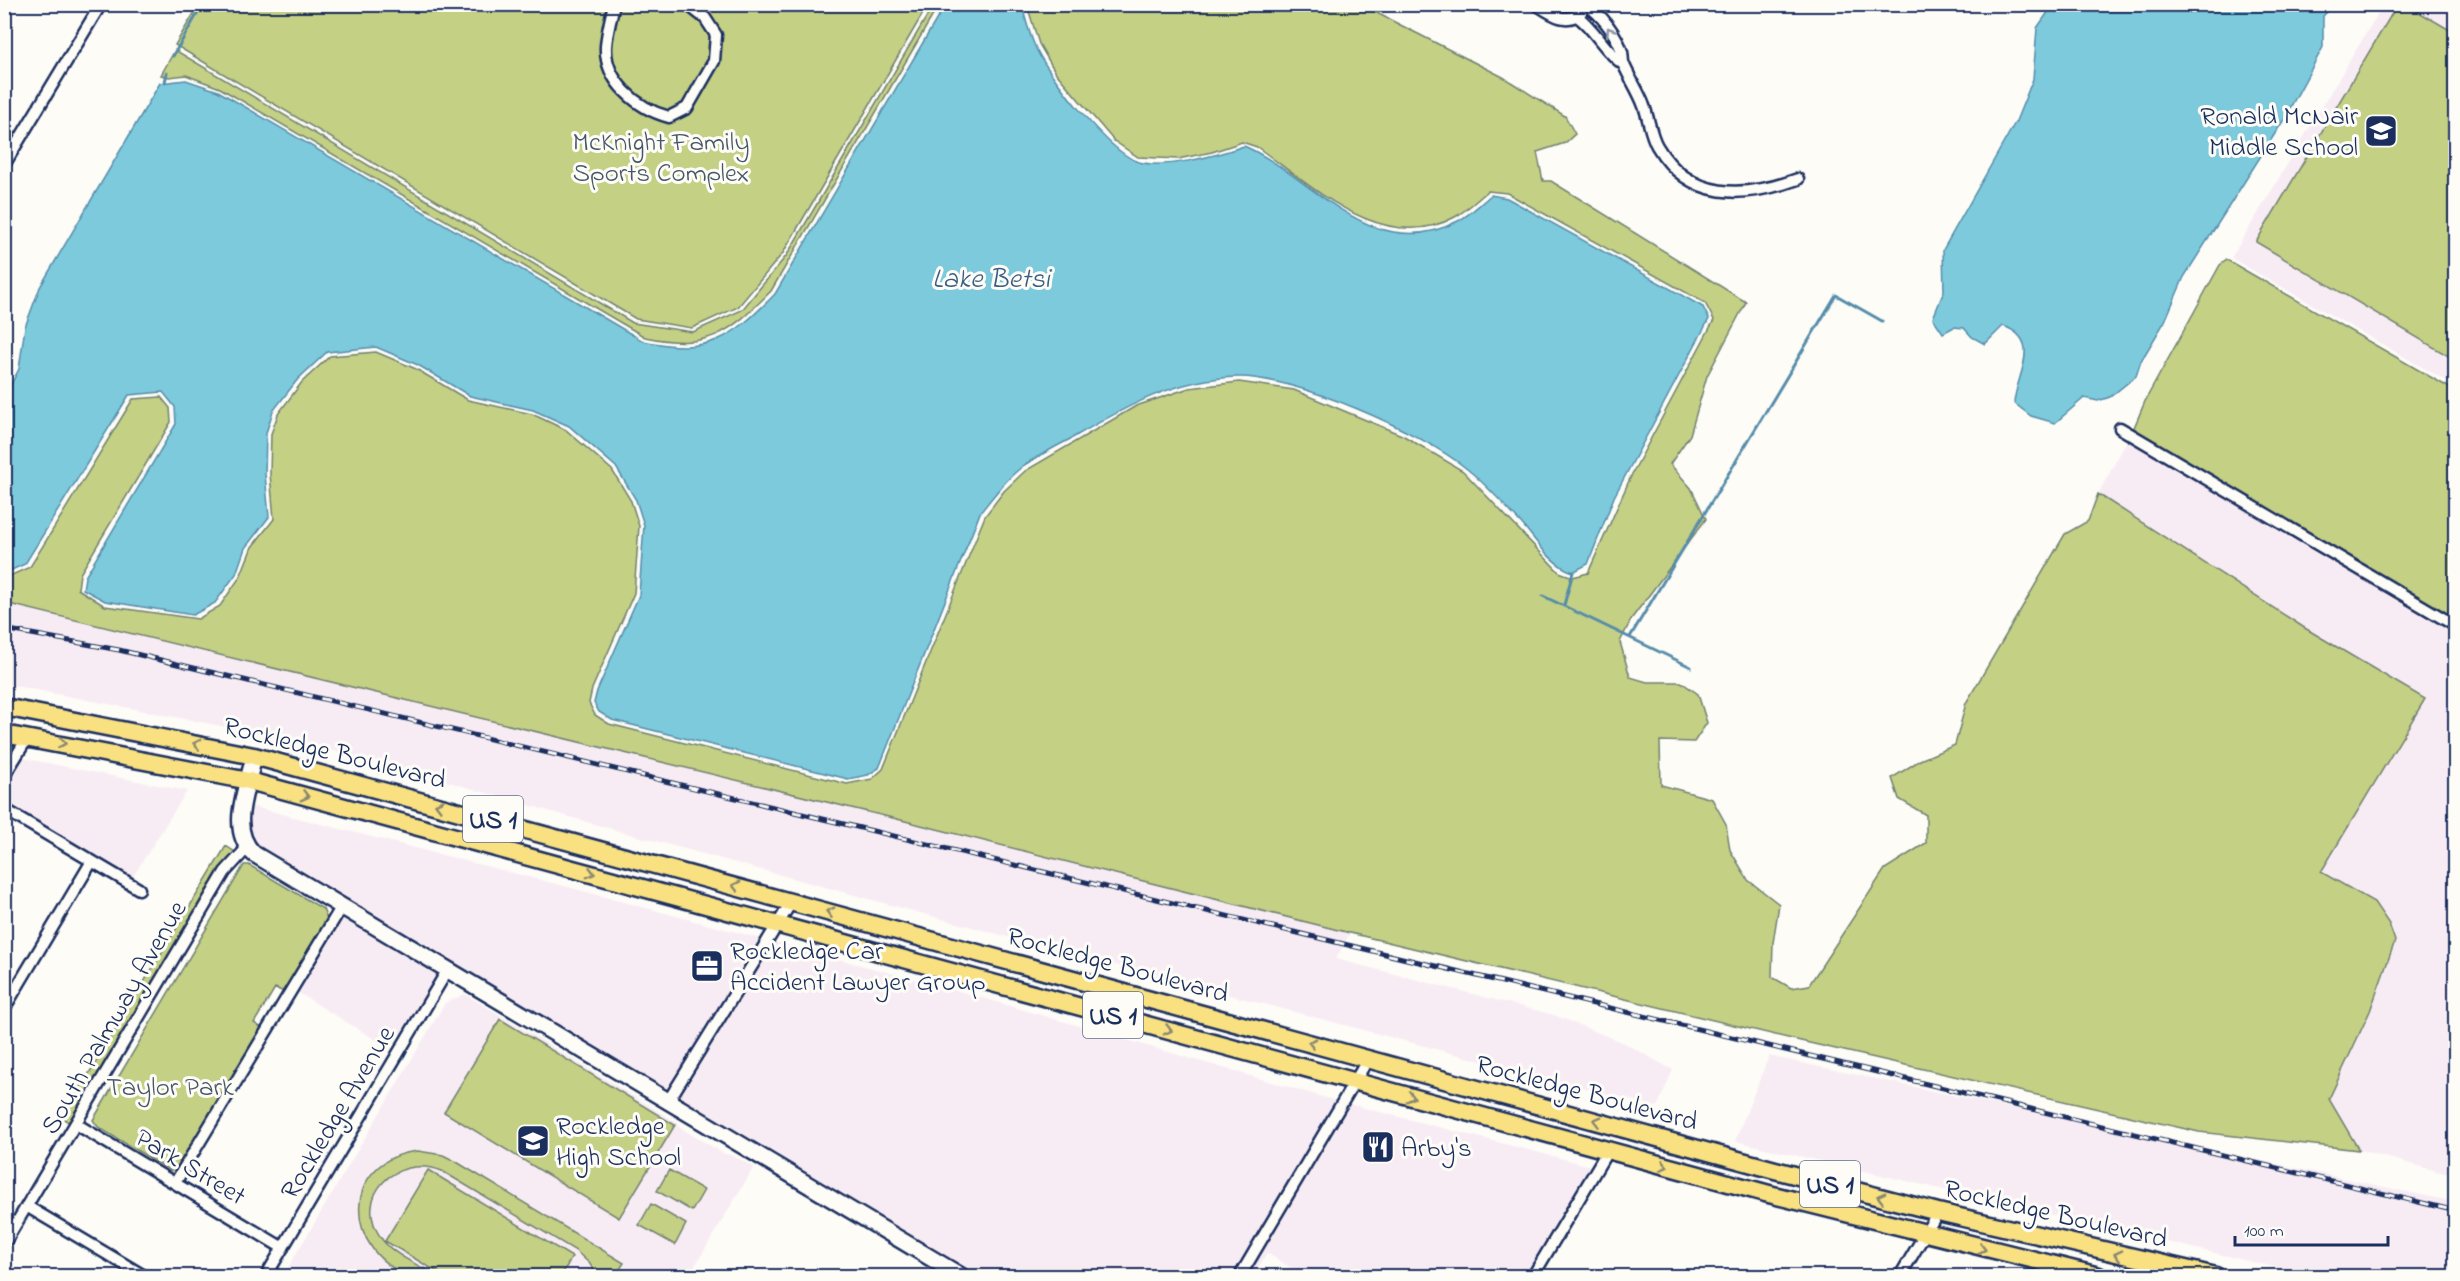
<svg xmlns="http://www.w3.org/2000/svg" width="2460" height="1281" font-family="'Indie Flower',sans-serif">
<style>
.built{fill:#f8ecf4}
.green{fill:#c4d084;stroke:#708071;stroke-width:1.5}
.water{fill:#7dcadc;stroke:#568caa;stroke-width:1.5}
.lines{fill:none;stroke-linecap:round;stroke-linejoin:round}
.stream{stroke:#568caa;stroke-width:3}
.street-casing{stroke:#1b2f5e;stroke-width:15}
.secondary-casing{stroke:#1b2f5e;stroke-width:20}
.primary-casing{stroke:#1b2f5e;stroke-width:21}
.street{stroke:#fdfcf7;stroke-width:10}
.secondary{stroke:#fdfcf7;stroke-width:15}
.primary{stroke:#f9e181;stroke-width:16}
.rail-casing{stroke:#1b2f5e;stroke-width:5}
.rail{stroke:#fdfcf7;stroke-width:3;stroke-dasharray:9;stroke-linecap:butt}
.oneway{stroke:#8c96aa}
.oneway2{stroke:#8a8870}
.labels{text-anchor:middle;stroke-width:6;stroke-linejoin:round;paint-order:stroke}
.shield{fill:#fdfcf7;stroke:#5f6c8c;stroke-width:1.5}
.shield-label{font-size:26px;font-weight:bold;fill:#1b2f5e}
.poi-label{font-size:27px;fill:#1b2f5e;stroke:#fdfcf7;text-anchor:start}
.park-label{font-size:27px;fill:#455768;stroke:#fdfcf7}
.street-label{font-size:27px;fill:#1b2f5e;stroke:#fdfcf7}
.water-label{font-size:28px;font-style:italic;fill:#385e84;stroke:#fdfcf7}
</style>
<rect width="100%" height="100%" fill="#fdfcf7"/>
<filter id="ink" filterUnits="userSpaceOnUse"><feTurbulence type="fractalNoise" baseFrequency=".0167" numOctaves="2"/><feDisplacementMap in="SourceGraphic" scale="12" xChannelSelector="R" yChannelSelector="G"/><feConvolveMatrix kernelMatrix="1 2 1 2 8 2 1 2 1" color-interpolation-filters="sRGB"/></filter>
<g filter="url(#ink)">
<path class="built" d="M2383,5H2455V386L2231,258Z
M2128,439L2455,632V1176L2359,1150L2329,1099L2370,1011L2395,941L2374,902L2320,872L2424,699L2303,627L2098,494Z
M5,603L901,820L1350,933L1336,959L1554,1015L1626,1044L1673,1070L1657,1107L1008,937L604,827L373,760L252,732L5,684Z
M22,758L187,791L132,878L5,803L4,787Z
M251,806L568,887L762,939L668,1091L454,962L450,966L257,850L244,825Z
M345,914L439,972L416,1012L389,1048L297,992Z
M774,942L962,992L1337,1101L1233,1276H976L678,1097Z
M465,994L678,1123L679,1127L725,1154L732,1155L754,1167L689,1276H283L445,1003Z
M1769,1056L2455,1202V1276H2312L1735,1141Z
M1349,1104L1591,1166L1527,1276H1304L1267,1253L1253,1276H1247Z"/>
<path class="green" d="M934,4L939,5L771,291C728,335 707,350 645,337L220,88L186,75L169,77L161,75L175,50L633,323L693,332L742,310L787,255Z
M1359,4L1503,77L1565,116L1575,134L1565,143L1537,152L1543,181H1551L1746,302L1707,376L1690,435L1670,464L1691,488L1706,519L1632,618L1620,642L1630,677L1647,682H1681L1698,694L1707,723L1694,742L1660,741L1661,785L1712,799L1726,824L1730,850L1748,880L1779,904L1773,943L1772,977L1791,988L1809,985L1885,869L1926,843V815L1899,799L1892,778L1920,760L1955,745L1966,703L2065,534L2088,521L2098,494L2303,627L2425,699L2321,872L2374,902L2389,924L2395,941L2370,1011L2329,1099L2359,1150L2199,1132L1792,1039L1350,933L901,820L5,603V578L30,567L133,399L161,397L170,408L171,422L80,574L78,589L105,606L198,619L220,606L240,577L252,547L274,519L270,474L271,434L278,414L302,382L330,356L376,352L416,369L468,400L532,414L566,430L612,470L631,501L639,526L634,593L592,689L589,703L595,715L609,724L847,784L872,779L883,769L985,516L1004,491L1025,471L1136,406L1189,388L1239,382L1294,390L1404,436L1463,471L1559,572L1573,577L1588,573L1632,474L1714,320L1705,303L1507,193L1488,191C1478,199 1467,210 1455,217C1383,256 1312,186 1257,147L1242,142L1212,152L1178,159L1138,157L1114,141L1056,73L1039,44L1027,5Z
M199,5H928L783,253L738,307L692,328L636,319L175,45Z
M2397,5H2407L2455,33V360L2256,242Z
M2227,260L2455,391V620L2133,430L2146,399L2220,265Z
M226,846L235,852L220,869L70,1123L62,1118Z
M244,865H249L323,909L327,919L284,992L275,988L254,1023L262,1028L179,1169L171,1171L98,1127L93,1120Z
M500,1019L675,1125L619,1218L444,1112Z
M418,1151L443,1155L455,1161L624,1263L616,1275L611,1272L612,1276H597L590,1264L576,1251L442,1171C396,1153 352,1196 381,1238C393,1255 420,1266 438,1276C430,1277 418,1279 410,1276C342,1252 341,1159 418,1151Z
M428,1170L572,1257L561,1276H444L385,1241Z
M669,1170L704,1190L692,1211L657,1191Z
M651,1204L686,1224L675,1245L639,1225Z"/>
<path class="water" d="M945,5H1022C1025,18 1029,32 1034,44C1045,72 1108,150 1136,161C1162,171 1218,155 1244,146C1313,176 1372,267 1458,221C1470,215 1480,204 1491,195L1507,198L1703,307L1709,319L1614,497L1588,564L1573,572C1551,565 1536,540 1521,523C1504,505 1486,484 1467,469C1422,432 1295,376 1238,377C1176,378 1125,407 1074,437C1057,446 1039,455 1023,466C1006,479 993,497 980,513L879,768L868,775L848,779L612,720L599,712L594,703L597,691L639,595L644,525L636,500L616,467L569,426L533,410L470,396L418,365L376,347L327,352L298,379L273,411L266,433L265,474L269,517L245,548L236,574L215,603L193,615L105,601L83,589L85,577L176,424L175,407L163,392L129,395L25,564L5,573V396L19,369L25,327L40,287L160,83L186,80L218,91L643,341C709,355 730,340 775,294Z
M2053,5H2334L2323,16V47L2283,121L2184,277L2165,321L2141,361L2136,376L2110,397L2098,401L2084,398L2055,423L2031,416L2014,403C2016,375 2044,340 2003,326L1985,344L1972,337L1964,328L1954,327L1943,333L1933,318L1944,291L1943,250L2016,121L2033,79L2037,28Z"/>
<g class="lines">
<path class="stream" d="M173,56L203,4
M165,82L167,73
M1543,596L1691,667
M1564,605L1573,572
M1630,637L1836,295L1882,321"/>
<defs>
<path id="street" d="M614,4C611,18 607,32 606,46C604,81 638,109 669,117L687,108L714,61L716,35L705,18L687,4
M1536,4C1550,13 1566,26 1581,12
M1587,5C1601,14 1617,35 1622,52C1623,56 1622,61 1624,65C1630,79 1639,92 1644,106C1649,119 1650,134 1657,146C1690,202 1745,198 1798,179
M1577,16C1595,29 1604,51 1623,64
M4,165L101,4
M2120,428L2456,626
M4,776L28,737
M4,809L139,889
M4,1009L92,861
M667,1103L792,901
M76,1124L283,1248
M175,1183L342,906
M28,1207L144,1276
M4,1244L225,872L247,848
M266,1276L447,971
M1240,1276L1368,1059
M1533,1276L1608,1150
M1900,1276L1938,1212"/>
<path id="secondary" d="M254,756C248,787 227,829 254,854L961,1276"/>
<path id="primary" d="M4,707L254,756L1775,1170L1938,1212L2216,1276
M4,734L249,781L1769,1194L2099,1276"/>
</defs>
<use href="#street" class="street-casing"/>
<use href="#secondary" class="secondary-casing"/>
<use href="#primary" class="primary-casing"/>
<use href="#street" class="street"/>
<use href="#secondary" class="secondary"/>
<use href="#primary" class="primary"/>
<defs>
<path id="rail" d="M4,629L119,650L2456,1211"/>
</defs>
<use href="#rail" class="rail-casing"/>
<use href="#rail" class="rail"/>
</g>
<defs><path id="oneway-chevron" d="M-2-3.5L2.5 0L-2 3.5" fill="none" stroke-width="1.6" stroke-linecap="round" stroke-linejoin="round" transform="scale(1.5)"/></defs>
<use class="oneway" href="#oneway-chevron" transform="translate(1610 31) rotate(-122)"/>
<g class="oneway2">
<use href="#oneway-chevron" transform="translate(62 743) rotate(10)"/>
<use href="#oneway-chevron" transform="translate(197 744) rotate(-168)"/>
<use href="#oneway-chevron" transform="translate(305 796) rotate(15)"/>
<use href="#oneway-chevron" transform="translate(439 805) rotate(-165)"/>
<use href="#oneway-chevron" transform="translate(591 873) rotate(15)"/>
<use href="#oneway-chevron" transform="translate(736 886) rotate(-165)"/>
<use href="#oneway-chevron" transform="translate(830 912) rotate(-165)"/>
<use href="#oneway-chevron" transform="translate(1168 1030) rotate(15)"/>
<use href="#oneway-chevron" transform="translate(1312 1043) rotate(-165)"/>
<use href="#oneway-chevron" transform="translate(1411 1097) rotate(15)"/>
<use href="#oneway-chevron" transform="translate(1597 1121) rotate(-165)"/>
<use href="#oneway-chevron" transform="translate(1664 1166) rotate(15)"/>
<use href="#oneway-chevron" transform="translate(1881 1197) rotate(-165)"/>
<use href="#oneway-chevron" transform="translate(1982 1249) rotate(14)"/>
<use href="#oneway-chevron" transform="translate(2118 1255) rotate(-167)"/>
</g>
</g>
<defs>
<symbol id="school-square" viewBox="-11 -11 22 22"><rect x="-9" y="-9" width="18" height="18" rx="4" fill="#1b2f5e" stroke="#fdfcf7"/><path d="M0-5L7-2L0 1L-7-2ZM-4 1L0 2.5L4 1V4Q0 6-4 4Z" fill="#fff"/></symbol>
<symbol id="office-square" viewBox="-11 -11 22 22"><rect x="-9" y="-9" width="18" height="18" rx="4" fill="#1b2f5e" stroke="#fdfcf7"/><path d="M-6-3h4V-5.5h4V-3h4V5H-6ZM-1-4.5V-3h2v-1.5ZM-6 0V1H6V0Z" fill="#fff"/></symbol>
<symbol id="restaurant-square" viewBox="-11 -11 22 22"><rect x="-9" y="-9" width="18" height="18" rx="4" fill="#1b2f5e" stroke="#fdfcf7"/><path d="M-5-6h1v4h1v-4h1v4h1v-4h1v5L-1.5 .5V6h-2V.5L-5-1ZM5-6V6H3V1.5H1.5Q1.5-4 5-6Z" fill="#fff"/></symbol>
</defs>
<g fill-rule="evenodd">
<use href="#school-square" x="2362" y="112" width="38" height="38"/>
<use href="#office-square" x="688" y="947" width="38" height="38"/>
<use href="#school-square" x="514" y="1122" width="38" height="38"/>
<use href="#restaurant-square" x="1359" y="1128" width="38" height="38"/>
</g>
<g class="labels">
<g class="shield">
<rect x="463" y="796" width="60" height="46" rx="4.5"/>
<rect x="1083" y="992" width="60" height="46" rx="4.5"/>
<rect x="1800" y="1161" width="60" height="46" rx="4.5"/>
</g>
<g class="shield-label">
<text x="493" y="828">US 1</text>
<text x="1113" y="1024">US 1</text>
<text x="1830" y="1193">US 1</text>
</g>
<g class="poi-label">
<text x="2358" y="124" text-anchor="end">Ronald McNair<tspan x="2358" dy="31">Middle School</tspan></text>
<text x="730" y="959">Rockledge Car<tspan x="730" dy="31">Accident Lawyer Group</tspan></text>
<text x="556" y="1134">Rockledge<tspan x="556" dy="31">High School</tspan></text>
<text x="1401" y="1156">Arby's</text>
</g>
<g class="park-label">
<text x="661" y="150">McKnight Family<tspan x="661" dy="31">Sports Complex</tspan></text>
<text x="170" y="1095">Taylor Park</text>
</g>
<g class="street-label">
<text transform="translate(335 752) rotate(14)" y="9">Rockledge Boulevard</text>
<text transform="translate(1118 964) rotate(15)" y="9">Rockledge Boulevard</text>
<text transform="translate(113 1017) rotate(-60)" y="9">South Palmway Avenue</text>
<text transform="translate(1587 1092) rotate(15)" y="9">Rockledge Boulevard</text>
<text transform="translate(337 1112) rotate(-59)" y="9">Rockledge Avenue</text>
<text transform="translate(191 1166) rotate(31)" y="9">Park Street</text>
<text transform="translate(2056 1213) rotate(13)" y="9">Rockledge Boulevard</text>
</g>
<g class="water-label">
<text x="991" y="287">Lake Betsi</text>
</g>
</g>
<rect width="2460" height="1281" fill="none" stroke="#fdfcf7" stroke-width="24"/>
<rect x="12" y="12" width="2436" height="1257" fill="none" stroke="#1b2f5e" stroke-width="2" filter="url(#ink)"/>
<path d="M2235 1236v9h153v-9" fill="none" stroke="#1b2f5e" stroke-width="3"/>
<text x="2244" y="1236" font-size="18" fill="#1b2f5e" stroke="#fdfcf7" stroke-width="4.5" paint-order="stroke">100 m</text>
</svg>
